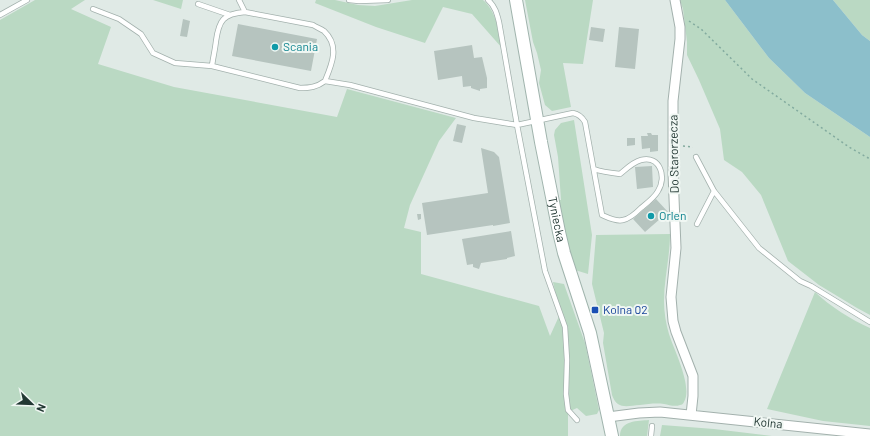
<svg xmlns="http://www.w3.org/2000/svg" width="870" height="436" font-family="Barlow,sans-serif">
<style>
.green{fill:#bad9c3}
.water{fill:#8cbfcb}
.building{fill:#b6c4bf}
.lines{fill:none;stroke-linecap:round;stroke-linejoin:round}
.lane-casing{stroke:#a3b1ad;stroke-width:6}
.street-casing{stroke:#a3b1ad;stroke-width:11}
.secondary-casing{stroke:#a0b4ad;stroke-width:14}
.path{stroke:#83ab9f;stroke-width:1.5;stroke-dasharray:2 3;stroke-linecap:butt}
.lane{stroke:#fff;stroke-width:4.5}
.street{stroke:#fff;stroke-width:9}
.secondary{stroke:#fff;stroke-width:12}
.culture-dot{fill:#0f9aa8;stroke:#f0f7f3;stroke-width:1.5}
.transit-dot{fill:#1a4fb4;stroke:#f0f7f3;stroke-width:1.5}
.labels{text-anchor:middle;stroke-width:4;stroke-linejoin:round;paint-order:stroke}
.culture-label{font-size:12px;fill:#0d838f;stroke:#f0f7f3;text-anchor:start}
.street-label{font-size:12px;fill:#223833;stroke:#f0f7f3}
.transit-label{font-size:12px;fill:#164399;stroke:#f0f7f3;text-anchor:start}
</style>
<rect width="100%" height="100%" fill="#e0eae6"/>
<path class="green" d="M35,0H85L71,9L111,27L98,64L174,87L337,117L347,89L456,118L439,141L410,205L404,228L421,232V274L539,306L550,336L560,314L553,282L564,284L585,343L599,410L597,414L586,416L577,408L568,412V436H0V20Z
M153,0H183L181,9Z
M316,0H335L358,5L375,6L412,0H483C497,12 498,31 502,48L472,14L443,7L425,43L376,27L315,3Z
M525,0H593L583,64L563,63L571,107L552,111L545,105L539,83L541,70L537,53L533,42Z
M680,0H725L769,58L805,93L870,137V315L857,308L819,285L788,261L761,195L742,172L724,160L720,129L699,80L687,55V42L683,9Z
M833,0H870V41L862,35Z
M574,120L592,235L588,274L575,270L566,238L558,200H561L558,157L554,135L555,130L561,123Z
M670,234C670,257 664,279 664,301C664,312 666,324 669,334C674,350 693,387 684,402C683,404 682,405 680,405C675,407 669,405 664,404C656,403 648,404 640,405C627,406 617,410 612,395L603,343L604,333L592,284L596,235Z
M815,292C831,307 850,319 870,328V426L823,421L767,409Z
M649,420L647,436H620C620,420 638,421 649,420Z
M662,425L714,429L772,436H660Z"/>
<path class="water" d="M725,0H833L862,35L870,41V137L805,93L769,58Z"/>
<path class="building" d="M183,19L190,21L187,37L180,36Z
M238,24L317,39L311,71L232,56Z
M591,27L605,29L603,42L589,40Z
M619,27L639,29L635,69L615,67Z
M472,45L474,58L482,57L487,78V88L480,89V91L471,88V86L463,87L462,76L438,80L434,51Z
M457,124L466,126L462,143L453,141Z
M647,133H651L652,135H658V151L650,152V148L642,149L641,136H648Z
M627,138H635V145L627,146Z
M481,148L494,152L499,157L510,223L493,226V225L427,235L422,203L488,193Z
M652,166L653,187L637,189L635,167Z
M656,199L668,212L645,232L633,219Z
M417,214H421V219L418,220Z
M511,231L515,256L507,258V259L481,263L479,269L473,267V264L467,265L462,239Z"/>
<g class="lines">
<defs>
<path id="lane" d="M239,0L245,12
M349,0L359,1L388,0
M488,0C495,6 497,14 499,22L517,125L545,271L565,327L567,360L566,394L568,410L577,420
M198,4L230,15
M93,9L119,19L141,34L153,53L175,63L212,66
M0,15L27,0
M325,81C332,64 340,46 324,31C321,29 316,27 313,25L245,12C223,14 219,20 216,41C215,50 213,58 212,66L300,88C310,88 317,87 325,81L350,85L474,118L517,125L573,113C579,114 582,117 585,122L602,215C607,217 616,222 623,220C629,219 636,213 641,208C646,204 655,197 658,191C667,177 660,155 641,160C633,162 626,169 620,174C611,173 602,172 594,169
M696,157L714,191L759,248L800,281L811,286L870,322
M697,224L714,191
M651,436L652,426"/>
<path id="street" d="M675,0L680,27V39L673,101V173L676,248L671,297L673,321L676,332L693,376V396L691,415
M608,417L639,413L660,412L870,434"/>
<g id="secondary">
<path id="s1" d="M516,0L541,142L559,232L564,253L590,333L608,417L612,436"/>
</g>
</defs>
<use href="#lane" class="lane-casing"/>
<use href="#street" class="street-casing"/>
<use href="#secondary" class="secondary-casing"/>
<path class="path" d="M689,21L701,29L752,79L849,147L870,159
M683,146L693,147"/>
<use href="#lane" class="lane"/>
<use href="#street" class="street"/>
<use href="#secondary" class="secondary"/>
</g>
<g class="culture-dot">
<circle cx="275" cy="47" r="4"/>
<circle cx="651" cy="216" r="4"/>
</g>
<rect class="transit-dot" x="591" y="306" width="8" height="8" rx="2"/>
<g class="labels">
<g class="culture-label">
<text x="283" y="51">Scania</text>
<text x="659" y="220">Orlen</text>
</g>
<g class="street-label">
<text transform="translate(674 154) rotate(-91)" y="4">Do Starorzecza</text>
<text dy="4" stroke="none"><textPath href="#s1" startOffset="223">Tyniecka</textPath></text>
<text transform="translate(768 423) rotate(6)" y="4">Kolna</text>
</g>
<g class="transit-label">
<text x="603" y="314">Kolna 02</text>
</g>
</g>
<g transform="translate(32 404) rotate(113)" stroke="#f0f7f3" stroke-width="3" paint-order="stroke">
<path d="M0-3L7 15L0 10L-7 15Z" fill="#223833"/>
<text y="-6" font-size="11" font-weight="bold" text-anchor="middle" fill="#223833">N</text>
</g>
</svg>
